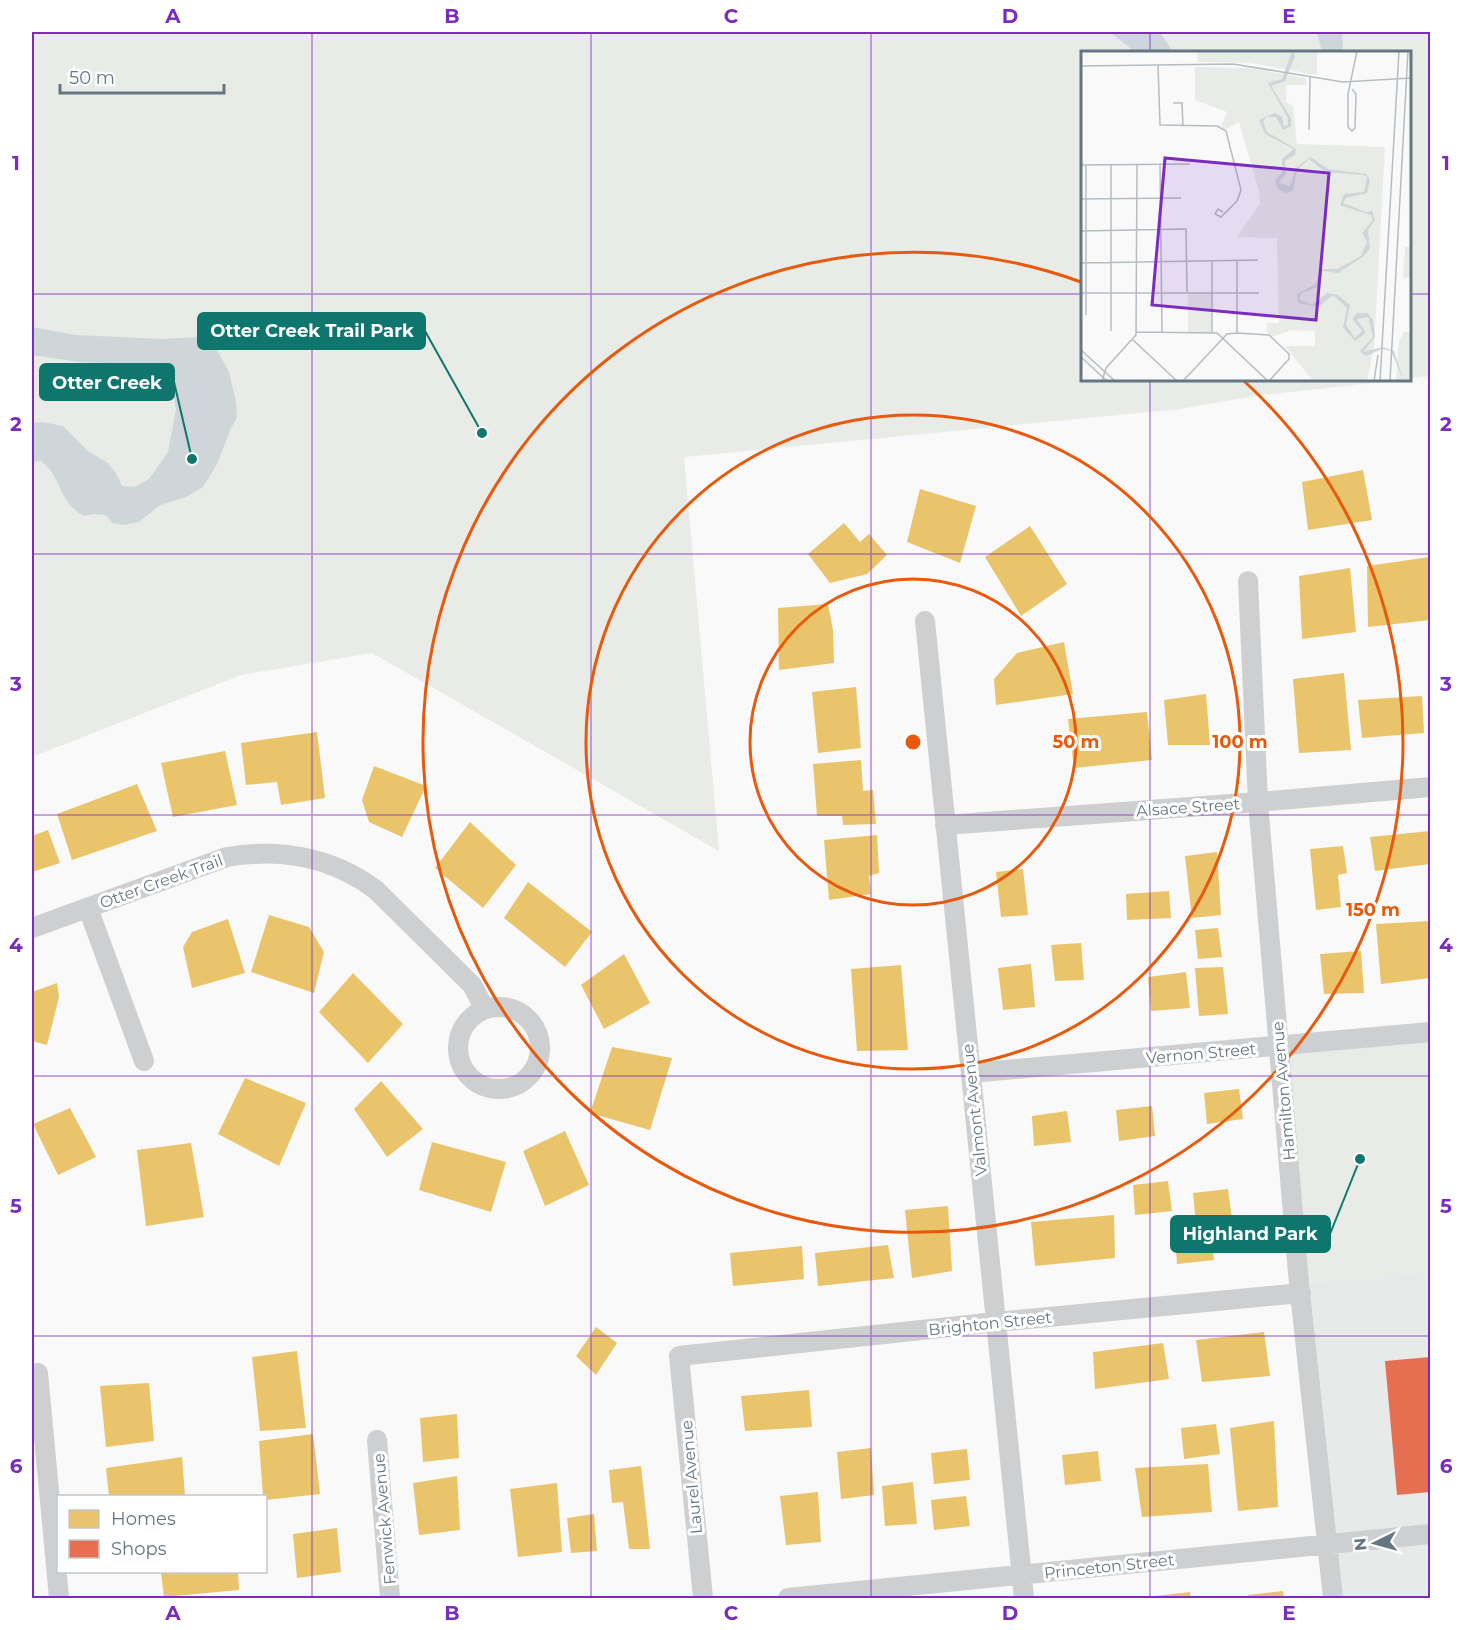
<svg xmlns="http://www.w3.org/2000/svg" width="1462" height="1630" font-family="Montserrat,sans-serif">
<style>
.built{fill:#e8e9e9}
.green{fill:#e8ebe6}
.water{fill:#ced6d9}
.homes{fill:#e9c46a}
.shops{fill:#e76f51}
.lines{fill:none;stroke-linecap:round;stroke-linejoin:round}
.street{stroke:#cecfd0;stroke-width:20}
.grid{fill:none;stroke:#7b2cbf;stroke-width:1.5;stroke-opacity:0.55}
.ring{fill:none;stroke:#e8590c;stroke-width:3}
.labels{text-anchor:middle;stroke-width:6;stroke-linejoin:round;paint-order:stroke}
.street-label{font-size:16px;fill:#657683;stroke:#fff}
.inset-road{fill:none;stroke:#b5bdc3;stroke-width:1.5}
.view{fill:#7b2cbf;fill-opacity:0.15;stroke:#7b2cbf;stroke-width:3}
.inset-edge{fill:none;stroke:#657683;stroke-width:3}
.centre{fill:#e8590c;stroke:#fff;stroke-width:3}
.ring-label{font-size:18px;text-anchor:middle;font-weight:bold;fill:#e8590c;stroke:#fff;stroke-width:6;stroke-linejoin:round;paint-order:stroke}
.leader{fill:none;stroke:#0f766e;stroke-width:2}
.callout-dot{fill:#0f766e;stroke:#fff;stroke-width:2}
.callout{fill:#0f766e;stroke:#0f766e;stroke-width:2}
.callout-label{font-size:18px;text-anchor:middle;font-weight:bold;fill:#fff}
.neatline{fill:none;stroke:#7b2cbf;stroke-width:2}
.grid-label{font-size:20px;text-anchor:middle;font-weight:bold;fill:#7b2cbf}
</style>
<rect width="100%" height="100%" fill="#f9f9f9"/>
<path class="built" d="M1430,1272V1598H1333L1299,1284Z"/>
<path class="green" d="M32,32H1430V376L1410,378V52H1082V380H1400L1255,396L1180,409L684,457L719,851L372,653L241,675L32,757Z
M1430,1033V1272L1299,1284L1279,1047Z"/>
<path class="water" d="M1110,32H1160L1173,52H1135Z
M1317,32H1342L1343,52H1322Z
M32,327L75,335L162,339L197,337L209,342L217,350L229,372L236,402L237,418L231,428L217,464L203,487L186,497L160,505L139,522L123,525L112,523L106,515L93,514L84,516C57,501 63,478 41,461L32,462V423L42,422L63,426L88,451L108,463L117,475L122,486L135,487L149,479L168,452L176,410L171,377L159,366L79,362L32,355Z"/>
<path class="homes" d="M1363,470L1372,520L1308,530L1302,482Z
M920,489L976,506L960,563L907,542Z
M844,523L860,542L869,534L887,555L867,574L830,583L808,554Z
M1030,526L1067,584L1021,616L985,557Z
M1430,557V620L1368,627L1367,566Z
M1350,568L1356,632L1302,639L1299,576Z
M828,604L833,630L834,663L779,670L778,608Z
M1064,642L1073,694L996,705L994,679L1017,653Z
M1344,673L1351,750L1299,753L1293,679Z
M856,687L861,748L818,753L812,692Z
M1206,694L1210,745H1168L1164,700Z
M1422,696L1424,733L1362,738L1358,700Z
M1147,712L1152,760L1074,768L1068,719Z
M317,732L325,798L281,805L277,782L246,785L241,743Z
M225,751L237,805L173,817L161,763Z
M861,760L863,791L873,790L876,824L843,825L842,816H817L813,764Z
M374,766L426,786L402,837L369,822L362,800Z
M137,784L157,831L72,860L57,814Z
M470,822L516,865L483,908L435,868Z
M48,830L60,863L32,872V836Z
M1430,831V864L1375,871L1370,837Z
M877,835L879,873L869,876L871,894L829,900L824,840Z
M1343,846L1347,873L1338,875L1341,907L1316,910L1310,849Z
M1217,852L1221,915L1192,918L1185,856Z
M1023,869L1028,915L1001,917L996,872Z
M528,882L592,932L565,967L504,918Z
M1169,891L1171,918L1127,920L1126,894Z
M269,915L309,927L324,952L314,993L251,972Z
M228,919L245,973L192,988L183,947L192,932Z
M1430,921V978L1381,984L1376,924Z
M1218,928L1222,957L1198,959L1195,930Z
M1081,943L1084,980L1055,981L1051,945Z
M1361,951L1364,993L1324,994L1320,954Z
M624,954L650,1003L604,1029L581,985Z
M1031,964L1035,1007L1003,1010L998,968Z
M901,965L908,1050L857,1051L851,969Z
M1223,967L1228,1014L1199,1016L1195,968Z
M1186,972L1190,1008L1151,1011L1148,977Z
M353,973L403,1024L368,1063L319,1012Z
M57,983L59,997L47,1045L32,1041V992Z
M612,1047L672,1058L650,1130L590,1113Z
M245,1078L306,1103L279,1166L218,1134Z
M381,1081L423,1129L387,1157L354,1109Z
M1239,1089L1243,1119L1207,1124L1204,1093Z
M1152,1106L1155,1136L1119,1141L1116,1110Z
M70,1108L96,1157L58,1175L33,1124Z
M1067,1111L1071,1142L1034,1146L1032,1116Z
M565,1131L589,1185L545,1206L523,1151Z
M432,1142L506,1162L491,1212L419,1190Z
M191,1143L204,1217L146,1226L137,1150Z
M1168,1181L1172,1211L1135,1215L1133,1185Z
M1228,1189L1232,1219L1196,1224L1193,1193Z
M948,1206L952,1271L912,1278L905,1210Z
M1114,1215L1115,1258L1035,1266L1031,1222Z
M1210,1230L1214,1260L1177,1264L1175,1234Z
M888,1245L894,1278L818,1286L815,1253Z
M802,1246L804,1279L733,1286L730,1253Z
M596,1327L617,1343L596,1375L576,1356Z
M1264,1332L1270,1376L1202,1382L1196,1340Z
M1163,1343L1169,1379L1095,1389L1093,1352Z
M297,1351L306,1428L260,1431L252,1357Z
M149,1383L154,1441L106,1447L100,1386Z
M809,1390L812,1427L745,1431L741,1396Z
M457,1414L459,1458L423,1462L420,1418Z
M1274,1421L1278,1507L1238,1511L1230,1428Z
M1216,1424L1220,1454L1184,1459L1181,1428Z
M313,1434L320,1494L266,1500V1496H263L259,1441Z
M871,1448L874,1495L841,1499L837,1452Z
M967,1449L970,1480L934,1484L931,1453Z
M1098,1451L1101,1481L1065,1485L1062,1455Z
M182,1457L185,1496H109L106,1468Z
M1208,1464L1212,1512L1142,1517L1135,1468Z
M641,1466L650,1549H629L623,1502L612,1503L609,1470Z
M457,1476L460,1530L419,1535L413,1483Z
M913,1482L917,1524L885,1526L882,1486Z
M557,1483L562,1552L518,1557L510,1489Z
M818,1492L821,1542L786,1545L780,1496Z
M966,1496L970,1526L934,1530L931,1500Z
M594,1514L597,1551L571,1553L567,1518Z
M337,1528L341,1572L297,1578L293,1534Z
M161,1572H238L239,1590L164,1597Z
M1283,1591L1284,1598H1248V1595Z
M1190,1592L1191,1598H1155V1596Z"/>
<path class="shops" d="M1430,1357V1492L1397,1495L1385,1361Z"/>
<g class="lines">
<path class="street" d="M1248,581L1258,802L1299,1284L1333,1598
M925,621L1024,1598
M945,825L1258,802L1430,787
M88,908L144,1061
M32,928L227,857C280,848 332,857 376,890L472,985L485,1009
M458 1048a41 41 0 1 1 82 0a41 41 0 1 1-82 0Z
M971,1073L1430,1032
M38,1373L59,1598
M377,1440L390,1598
M703,1598L679,1356L996,1322L1301,1293
M788,1598L1430,1534"/>
</g>
<path class="grid" d="M312,32V1598M591,32V1598M871,32V1598M1150,32V52M32,294H1082M1410,294H1430M1150,380V1598M32,554H1430M32,815H1430M32,1076H1430M32,1336H1430"/>
<g class="ring">
<circle cx="913" cy="742" r="163"/>
<circle cx="913" cy="742" r="327"/>
<path d="M1244 381A490 490 0 1 1 1081 282"/>
</g>
<g class="labels">
<g class="street-label">
<text transform="translate(1188 807) rotate(-4)" y="6">Alsace Street</text>
<text transform="translate(161 881) rotate(-20)" y="6">Otter Creek Trail</text>
<text transform="translate(1201 1053) rotate(-5)" y="6">Vernon Street</text>
<text transform="translate(1283 1091) rotate(-95)" y="6">Hamilton Avenue</text>
<text transform="translate(974 1110) rotate(-96)" y="6">Valmont Avenue</text>
<text transform="translate(990 1323) rotate(-6)" y="6">Brighton Street</text>
<text transform="translate(691 1477) rotate(-95)" y="6">Laurel Avenue</text>
<text transform="translate(384 1519) rotate(-95)" y="6">Fenwick Avenue</text>
<text transform="translate(1109 1566) rotate(-6)" y="6">Princeton Street</text>
</g>
</g>
<g transform="translate(1081 51)">
<rect width="330" height="330" fill="#f9f9f9"/>
<path d="M116,0H236V24L171,12L117,11ZM114,16L168,17L224,27L226,34H205V51L212,55L216,93L304,96L293,296L286,330H232L204,295H234V280L210,279L192,286L186,281V272H198L196,187L156,186L179,153L178,140L158,71L144,79L140,76L146,61L114,49ZM324,196H330V226L322,227ZM107,241H131V282H107ZM323,281H330V330H315L318,290Z" fill="#e8ebe6"/>
<path d="M211,0L214,5L204,30L190,35L210,67V75L202,79L195,66H185L182,71L186,81L215,98L214,104L204,110L205,122L198,132L209,135L215,117L229,106L247,118L285,123L289,128L286,142L265,147L262,152L285,161L291,160L294,169L287,179L289,197L283,205L257,222L242,220L236,236L221,242L218,248L231,254L246,242L257,244L269,254L265,274L274,287L281,280L271,268L276,262H286L292,269L294,286L282,301L302,296L313,300L323,330L310,300L301,298L285,305L279,300L292,286L287,266L276,268L285,282L274,290L262,276L266,257L252,244L237,256L217,252L216,243L235,233L239,218H256L280,205L286,191L281,182L292,169L290,164L259,154L263,143L283,141L286,126L283,124L244,121L228,108L216,119L212,140L204,142L197,138L194,129L201,122V108L213,98L184,83L178,69L194,62L201,66L203,75L207,74V67L187,32L201,28Z" fill="#ced6d9"/>
<path class="inset-road" d="M77,14L79,74L136,75L145,80L160,139L156,150L140,166L134,163L137,158L142,161M0,15L152,13L262,31L330,27M271,38L275,43L274,77L271,80L267,76V43L276,0M92,52H101L102,75M228,79L229,26M0,114L109,113M5,114V264M79,114L81,282M0,148L100,147M0,180L105,178L106,241M0,212L177,209M0,242H178M30,280V114M55,281L136,282L187,330M131,282V210M156,282V209M52,289L96,330M0,299L34,330M0,306L26,330M21,330L25,317L55,284L56,114M102,330L146,283L156,282L188,284L208,303V308L188,330M293,330L297,304M299,330L318,0M309,330L327,0"/>
<path class="view" d="M84,107L248,122L235,269L71,254Z"/>
<rect width="330" height="330" class="inset-edge"/>
</g>
<circle cx="913" cy="742" r="9" class="centre"/>
<g class="ring-label">
<text x="1076" y="748">50 m</text>
<text x="1240" y="748">100 m</text>
<text x="1373" y="916">150 m</text>
</g>
<path class="leader" d="M482 433L425 331M192 459L174 382M1360 1159L1330 1234"/>
<g class="callout-dot">
<circle cx="482" cy="433" r="6"/>
<circle cx="192" cy="459" r="6"/>
<circle cx="1360" cy="1159" r="6"/>
</g>
<g class="callout">
<rect x="198" y="313" width="227" height="36" rx="6"/>
<rect x="40" y="364" width="134" height="36" rx="6"/>
<rect x="1171" y="1216" width="159" height="36" rx="6"/>
</g>
<g class="callout-label">
<text x="312" y="337">Otter Creek Trail Park</text>
<text x="107" y="389">Otter Creek</text>
<text x="1250" y="1240">Highland Park</text>
</g>
<rect width="1462" height="1630" fill="none" stroke="#ffffff" stroke-width="66"/>
<rect x="57" y="1495" width="210" height="78" fill="#ffffff" stroke="#c1c8cd" stroke-width="1.5"/>
<rect x="69" y="1510" width="30" height="18" fill="#e9c46a" stroke="#c1c8cd" stroke-width="1.5"/>
<text x="111" y="1525" font-size="18" fill="#657683">Homes</text>
<rect x="69" y="1540" width="30" height="18" fill="#e76f51" stroke="#c1c8cd" stroke-width="1.5"/>
<text x="111" y="1555" font-size="18" fill="#657683">Shops</text>
<g transform="translate(1375 1543) rotate(265)" stroke="#ffffff" stroke-width="4.5" paint-order="stroke">
<path d="M0-4.5L10 22L0 15L-10 22Z" fill="#657683"/>
<text y="-9" font-size="16" font-weight="bold" text-anchor="middle" fill="#657683">N</text>
</g>
<path d="M60 84v9h164v-9" fill="none" stroke="#657683" stroke-width="3"/>
<text x="69" y="84" font-size="18" fill="#657683" stroke="#ffffff" stroke-width="4.5" paint-order="stroke">50 m</text>
<rect x="33" y="33" width="1396" height="1564" class="neatline"/>
<g class="grid-label">
<text x="173" y="23">A</text>
<text x="452" y="23">B</text>
<text x="731" y="23">C</text>
<text x="1010" y="23">D</text>
<text x="1289" y="23">E</text>
<text x="16" y="170">1</text>
<text x="1446" y="170">1</text>
<text x="16" y="431">2</text>
<text x="1446" y="431">2</text>
<text x="16" y="691">3</text>
<text x="1446" y="691">3</text>
<text x="16" y="952">4</text>
<text x="1446" y="952">4</text>
<text x="16" y="1213">5</text>
<text x="1446" y="1213">5</text>
<text x="16" y="1473">6</text>
<text x="1446" y="1473">6</text>
<text x="173" y="1620">A</text>
<text x="452" y="1620">B</text>
<text x="731" y="1620">C</text>
<text x="1010" y="1620">D</text>
<text x="1289" y="1620">E</text>
</g>
</svg>
